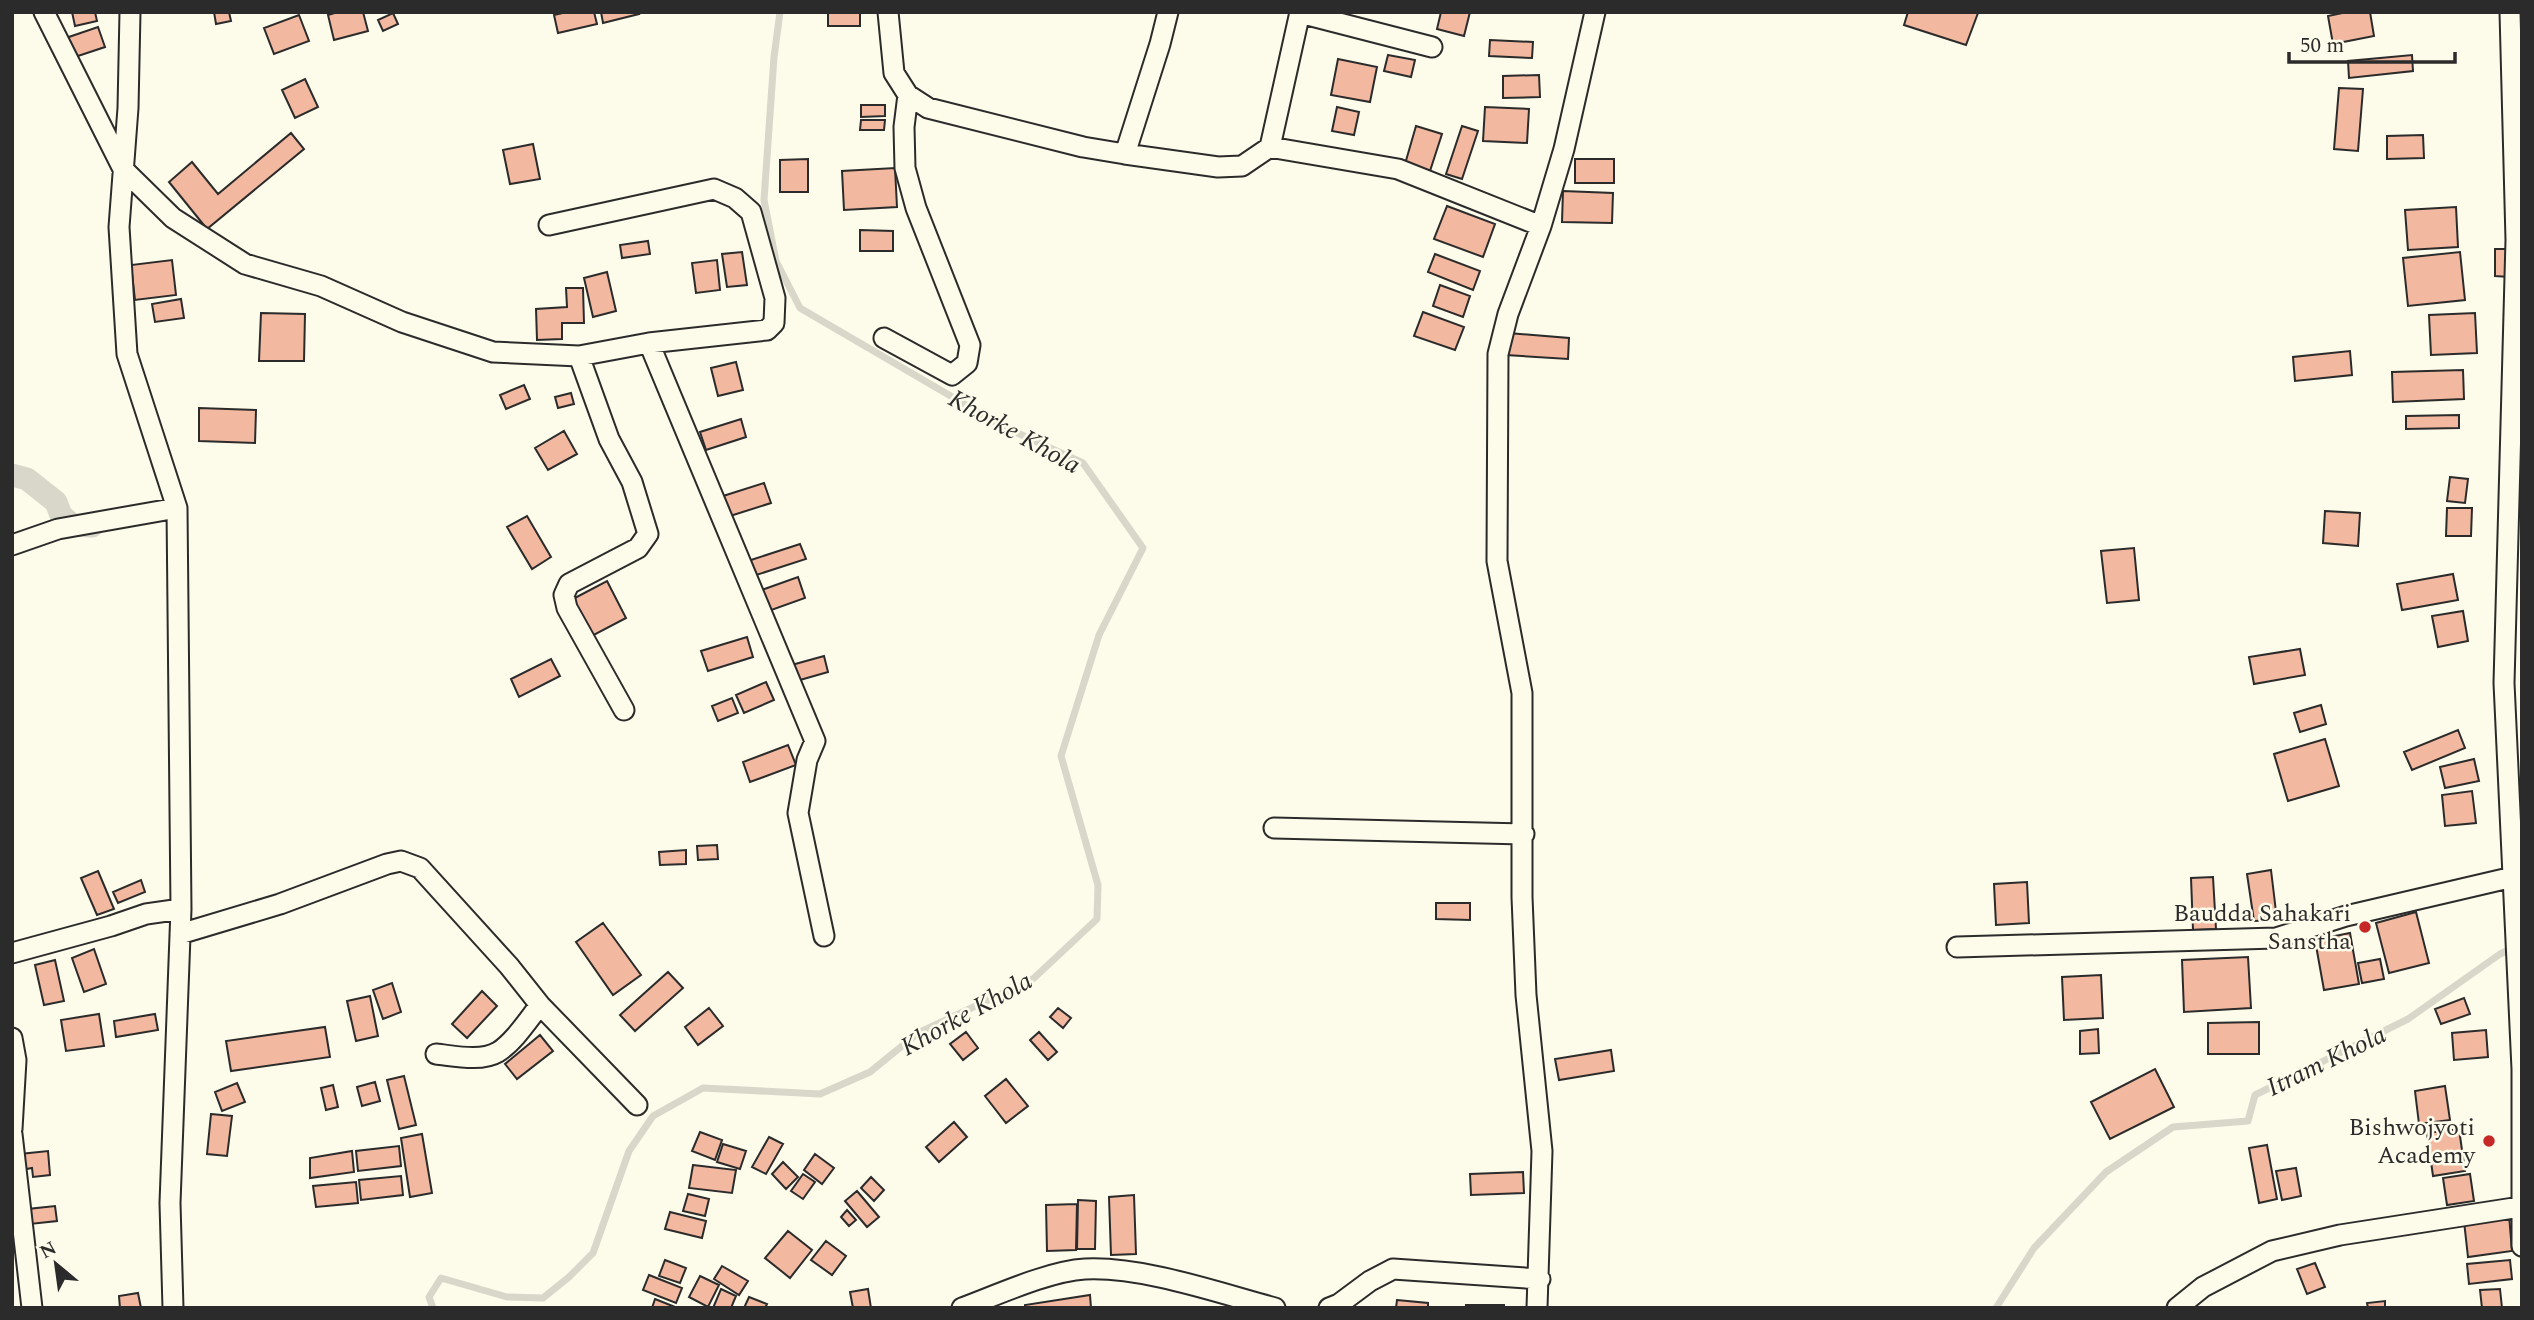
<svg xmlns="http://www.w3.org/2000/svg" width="2534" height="1320" font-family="Spectral,serif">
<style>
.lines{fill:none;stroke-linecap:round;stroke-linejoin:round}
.stream{stroke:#d8d7c9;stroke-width:7}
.canal{stroke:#d8d7c9;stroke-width:23}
.building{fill:#f2b8a0;stroke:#2b2b2b;stroke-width:2}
.minor-casing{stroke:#2b2b2b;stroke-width:23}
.minor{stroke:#fdfbea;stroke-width:19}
.poi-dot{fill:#c62828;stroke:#fdfbea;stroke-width:2.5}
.labels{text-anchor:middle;stroke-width:5;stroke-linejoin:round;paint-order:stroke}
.poi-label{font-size:24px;fill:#2b2b2b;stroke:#fdfbea;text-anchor:end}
.water-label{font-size:26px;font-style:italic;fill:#2b2b2b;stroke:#fdfbea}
</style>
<rect width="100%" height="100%" fill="#fdfbea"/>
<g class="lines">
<path class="stream" d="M433,1308L429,1297L441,1278L507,1297L543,1298L569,1277L593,1253L629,1151L653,1116L703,1088L820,1094L870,1072L918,1033L1033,979L1097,919L1098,885L1061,756L1099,635L1143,548L1083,463L1002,426L800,308L776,261L764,200L774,57L780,12
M1996,1308L2034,1248L2106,1172L2173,1127L2248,1121L2255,1095L2408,1019L2500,954L2515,947"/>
<path class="canal" d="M12,475L27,479L56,502L61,515L72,525L92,526"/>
</g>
<path class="building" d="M72,12H95L97,21L75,26Z
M214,12H229L231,21L216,24Z
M338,12H363L368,31L334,40L328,15Z
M567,12H594L597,24L558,33L554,15Z
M601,12H638L639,14L603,23Z
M828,12H860V26H828Z
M1441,12H1470L1464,36L1437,29Z
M1908,12H1976L1978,13L1966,45L1904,25Z
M2347,12H2370L2374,36L2333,44L2328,16Z
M393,13L398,24L383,31L378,20Z
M299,15L309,41L274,54L264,28Z
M98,27L105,47L69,59L63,39Z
M1490,40L1533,42L1532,58L1489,56Z
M1388,55L1415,60L1411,77L1384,71Z
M2412,55L2413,71L2349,78L2348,61Z
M1338,59L1377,67L1370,102L1331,95Z
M1539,75L1540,97L1503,98V76Z
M305,79L318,107L295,118L282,90Z
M2339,88L2363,89L2358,151L2334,149Z
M861,105H885V116L861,117Z
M1337,107L1359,112L1354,135L1332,131Z
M1485,107L1529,109L1527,143L1483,141Z
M861,120H885L884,130H860Z
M1416,126L1442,134L1430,171L1405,164Z
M1462,126L1478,131L1462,179L1446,174Z
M291,133L304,149L207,229L169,182L192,162L218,194Z
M2423,135L2424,158L2387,159V136Z
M533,144L540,179L510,184L503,150Z
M808,159V192H780V160Z
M1575,159H1614V183H1575Z
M895,168L897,207L844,210L842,171Z
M1563,191L1613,193L1612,223L1562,222Z
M1447,206L1495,224L1483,257L1434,239Z
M2456,207L2458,247L2408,250L2405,210Z
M860,230L893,231V251H860Z
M648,241L650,254L622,258L620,245Z
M2495,249H2508L2509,277L2495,276Z
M742,252L747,285L727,287L722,254Z
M2460,252L2465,300L2408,306L2403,258Z
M1435,254L1480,271L1473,290L1428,272Z
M172,260L176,295L135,300L131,265Z
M717,260L720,290L696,293L692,263Z
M607,272L616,311L593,317L584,278Z
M1440,285L1470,296L1463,317L1433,306Z
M566,288H583L584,323H562V339L537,340L536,309L567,307Z
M181,299L184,318L155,322L152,304Z
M1423,312L1464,327L1455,350L1414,336Z
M261,313L305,314L304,361H259Z
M2475,313L2477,353L2431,355L2429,315Z
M1508,333L1569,338L1568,359L1506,355Z
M2350,351L2352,375L2295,381L2293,357Z
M736,362L743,390L718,396L711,368Z
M2463,370L2464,399L2393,402L2392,372Z
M524,385L530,399L506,409L500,395Z
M571,393L574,404L558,408L555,397Z
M199,408L256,410L255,443L199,441Z
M2459,415V428L2406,429V416Z
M741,419L746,437L706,450L700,432Z
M564,431L577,454L548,470L535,448Z
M2450,477L2468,479L2465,503L2447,501Z
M764,483L771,503L727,517L720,497Z
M2447,508H2472L2471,536H2446Z
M2325,511L2360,513L2358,546L2323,543Z
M527,516L551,557L532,569L507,527Z
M800,544L806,559L753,576L748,561Z
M2134,548L2139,600L2107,603L2101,551Z
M2453,574L2458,600L2402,610L2397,584Z
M798,577L805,598L763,613L756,592Z
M607,581L626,618L590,637L571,600Z
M2463,611L2468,641L2438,647L2432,616Z
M747,637L753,657L708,671L701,651Z
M2300,649L2305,675L2254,684L2249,657Z
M824,656L828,672L793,682L788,666Z
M551,659L560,676L519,697L511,679Z
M766,682L774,700L744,713L736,695Z
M732,698L738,713L718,721L712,706Z
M2321,705L2326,724L2300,732L2294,713Z
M2458,730L2465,748L2412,770L2404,752Z
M2325,739L2339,786L2288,801L2274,754Z
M788,745L796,765L750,782L743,762Z
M2474,759L2479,781L2445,788L2440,767Z
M2472,791L2476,823L2445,826L2442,795Z
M717,845L718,859L698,860L697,846Z
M686,850V864L660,865L659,852Z
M2271,870L2277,920L2254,921L2247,874Z
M98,871L114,909L97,915L81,878Z
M2213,877L2216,929L2193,930L2191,878Z
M141,880L145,892L118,903L113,892Z
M2027,882L2029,923L1996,925L1994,884Z
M1436,903H1470V920L1436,919Z
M2416,912L2429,963L2389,973L2376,923Z
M603,923L641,975L613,995L576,942Z
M2350,933L2359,984L2324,990L2315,940Z
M94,949L106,984L84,992L72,958Z
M2248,957L2251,1008L2184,1012L2182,960Z
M2380,959L2384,979L2362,983L2358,963Z
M55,960L64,1001L44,1005L35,965Z
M668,972L683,988L635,1031L620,1015Z
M2101,975L2103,1018L2064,1020L2062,977Z
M392,983L401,1012L383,1019L373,990Z
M482,991L497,1006L467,1038L452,1024Z
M370,996L378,1036L356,1041L347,1001Z
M2464,998L2470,1014L2441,1024L2435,1009Z
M709,1008L723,1026L698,1045L685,1027Z
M1058,1008L1071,1018L1063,1028L1050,1017Z
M99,1014L104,1046L66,1051L61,1020Z
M155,1014L158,1030L116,1037L114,1021Z
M2259,1022V1054H2208V1023Z
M325,1027L330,1057L231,1071L226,1041Z
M2098,1029L2099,1053L2080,1054V1031Z
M2486,1030L2488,1057L2454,1060L2452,1033Z
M966,1032L978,1048L963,1060L950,1044Z
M1039,1032L1057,1052L1048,1060L1030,1040Z
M540,1035L553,1051L517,1079L505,1064Z
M1611,1050L1614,1071L1559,1080L1555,1059Z
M2155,1069L2174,1107L2110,1139L2091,1102Z
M404,1076L416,1125L399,1129L387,1080Z
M1006,1079L1028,1106L1006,1123L985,1096Z
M375,1082L380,1101L362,1106L357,1087Z
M237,1083L245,1102L222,1111L215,1092Z
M333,1085L338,1107L326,1110L321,1088Z
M2445,1086L2450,1120L2419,1124L2415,1091Z
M211,1114L232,1116L227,1156L207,1154Z
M954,1122L967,1137L939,1162L926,1147Z
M2459,1129L2465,1171L2433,1176L2427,1133Z
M700,1132L722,1140L715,1160L692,1151Z
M422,1134L432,1193L410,1197L401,1138Z
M769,1137L783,1144L766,1174L752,1167Z
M723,1144L746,1151L740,1169L717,1162Z
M2267,1145L2277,1199L2259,1203L2249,1148Z
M399,1146L401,1166L358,1171L356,1151Z
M48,1151L50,1175L33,1177L32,1168L21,1170L20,1154Z
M352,1151L354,1172L310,1178V1158Z
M815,1154L834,1168L822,1184L804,1170Z
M783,1162L798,1177L786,1189L772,1174Z
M693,1165L736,1170L732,1193L689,1188Z
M2296,1168L2301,1196L2282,1200L2276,1171Z
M1523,1172L1524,1193L1471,1195L1470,1174Z
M803,1174L815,1182L803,1199L791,1191Z
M2470,1174L2474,1201L2447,1205L2443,1178Z
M401,1176L403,1195L361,1200L359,1180Z
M871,1177L884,1190L874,1201L861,1188Z
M356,1182L358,1203L316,1207L313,1186Z
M857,1191L879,1217L867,1227L845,1201Z
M688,1194L709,1199L705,1216L683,1211Z
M1134,1195L1136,1254L1111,1255L1109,1197Z
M1078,1200L1096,1201L1095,1249H1077Z
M1077,1204L1076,1250L1047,1251L1046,1205Z
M55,1206L57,1221L30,1224L28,1209Z
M847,1210L856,1220L849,1226L841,1217Z
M670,1212L706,1221L702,1238L665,1229Z
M2509,1215L2512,1251L2468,1257L2464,1221Z
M788,1231L812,1250L790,1278L765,1258Z
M826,1241L846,1256L832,1275L811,1260Z
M665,1260L686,1268L680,1283L659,1276Z
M2510,1260L2512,1279L2469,1284L2467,1264Z
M2315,1263L2325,1287L2307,1294L2297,1269Z
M722,1266L748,1281L739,1295L714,1279Z
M649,1275L682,1288L676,1303L643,1290Z
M700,1276L719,1285L708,1307L689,1297Z
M721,1289L736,1296L731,1308H713Z
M868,1289L871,1308H853L850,1292Z
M2500,1289L2502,1308H2482L2480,1290Z
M138,1293L141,1308H120L119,1296Z
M1090,1295L1091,1308H1025V1305Z
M749,1297L767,1304L765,1308H744Z
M655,1299L675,1307L652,1308Z
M1397,1300L1428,1303V1308H1396Z
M2385,1301V1308H2368L2367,1303Z
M1466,1305H1504V1308H1466Z"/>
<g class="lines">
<defs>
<path id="minor" d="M44,12L123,169L173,218L245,264L321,286L402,322L493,352L579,356L649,343L767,330L774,323L775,298L751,212L735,198L714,189L549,225
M130,12L128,108L119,227L127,354L177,508L181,909L170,1203L173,1308
M888,12L894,73L908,95L928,108L1083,147L1125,154L1160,44L1168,12
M1300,12L1270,147L1398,169L1541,226
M2510,12L2516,240L2504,683L2522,1069V1246
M1300,13L1432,47
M1125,154L1218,167L1242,166L1270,147
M884,338L952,375L967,363L970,345L916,208L905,168L904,127L908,95
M649,343L815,741L807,760L798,813L824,936
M579,356L609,439L632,482L648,534L638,548L569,584L564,595L567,608L624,710
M12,545L58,529L177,508
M1274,828L1524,834
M180,934L280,904L387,864L401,861L420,868L509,966L540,1005L637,1105
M1957,947L2276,938L2346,916L2513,877
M12,953L111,926L146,914L181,909
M12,1038L16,1060L12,1129
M436,1054C455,1056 481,1062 498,1052C514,1042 528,1020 540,1005
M12,1134L32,1308
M962,1308C997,1295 1049,1271 1085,1269C1142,1266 1219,1293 1275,1308
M1329,1308L1339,1304L1370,1281L1393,1269L1540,1279
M1537,1308L1542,1151L1526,995L1522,897V693L1497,561L1498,354L1508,314L1541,226L1564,149L1595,12
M2177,1308L2203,1287L2272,1251L2340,1235L2520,1207"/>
</defs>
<use href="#minor" class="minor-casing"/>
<use href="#minor" class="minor"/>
</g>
<g class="poi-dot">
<circle cx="2365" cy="927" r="7"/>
<circle cx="2489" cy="1141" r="7"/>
</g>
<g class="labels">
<g class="poi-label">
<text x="2351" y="921">Baudda Sahakari<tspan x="2351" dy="28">Sanstha</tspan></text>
<text x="2475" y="1135">Bishwojyoti<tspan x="2475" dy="28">Academy</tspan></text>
</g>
<g class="water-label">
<text transform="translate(1015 431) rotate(29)" y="9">Khorke Khola</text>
<text transform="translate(966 1013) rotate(-29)" y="9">Khorke Khola</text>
<text transform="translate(2326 1060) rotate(-26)" y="9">Itram Khola</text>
</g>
</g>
<rect width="2534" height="1320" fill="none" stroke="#2b2b2b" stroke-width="28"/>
<g transform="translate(56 1264) rotate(331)" stroke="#fdfbea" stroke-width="5" paint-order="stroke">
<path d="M0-5L12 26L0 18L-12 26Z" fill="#2b2b2b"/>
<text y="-10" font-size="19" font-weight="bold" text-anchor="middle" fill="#2b2b2b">N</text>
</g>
<path d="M2289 52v10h166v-10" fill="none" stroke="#2b2b2b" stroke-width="3.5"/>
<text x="2300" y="52" font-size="21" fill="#2b2b2b" stroke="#fdfbea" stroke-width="5" paint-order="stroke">50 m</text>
</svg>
